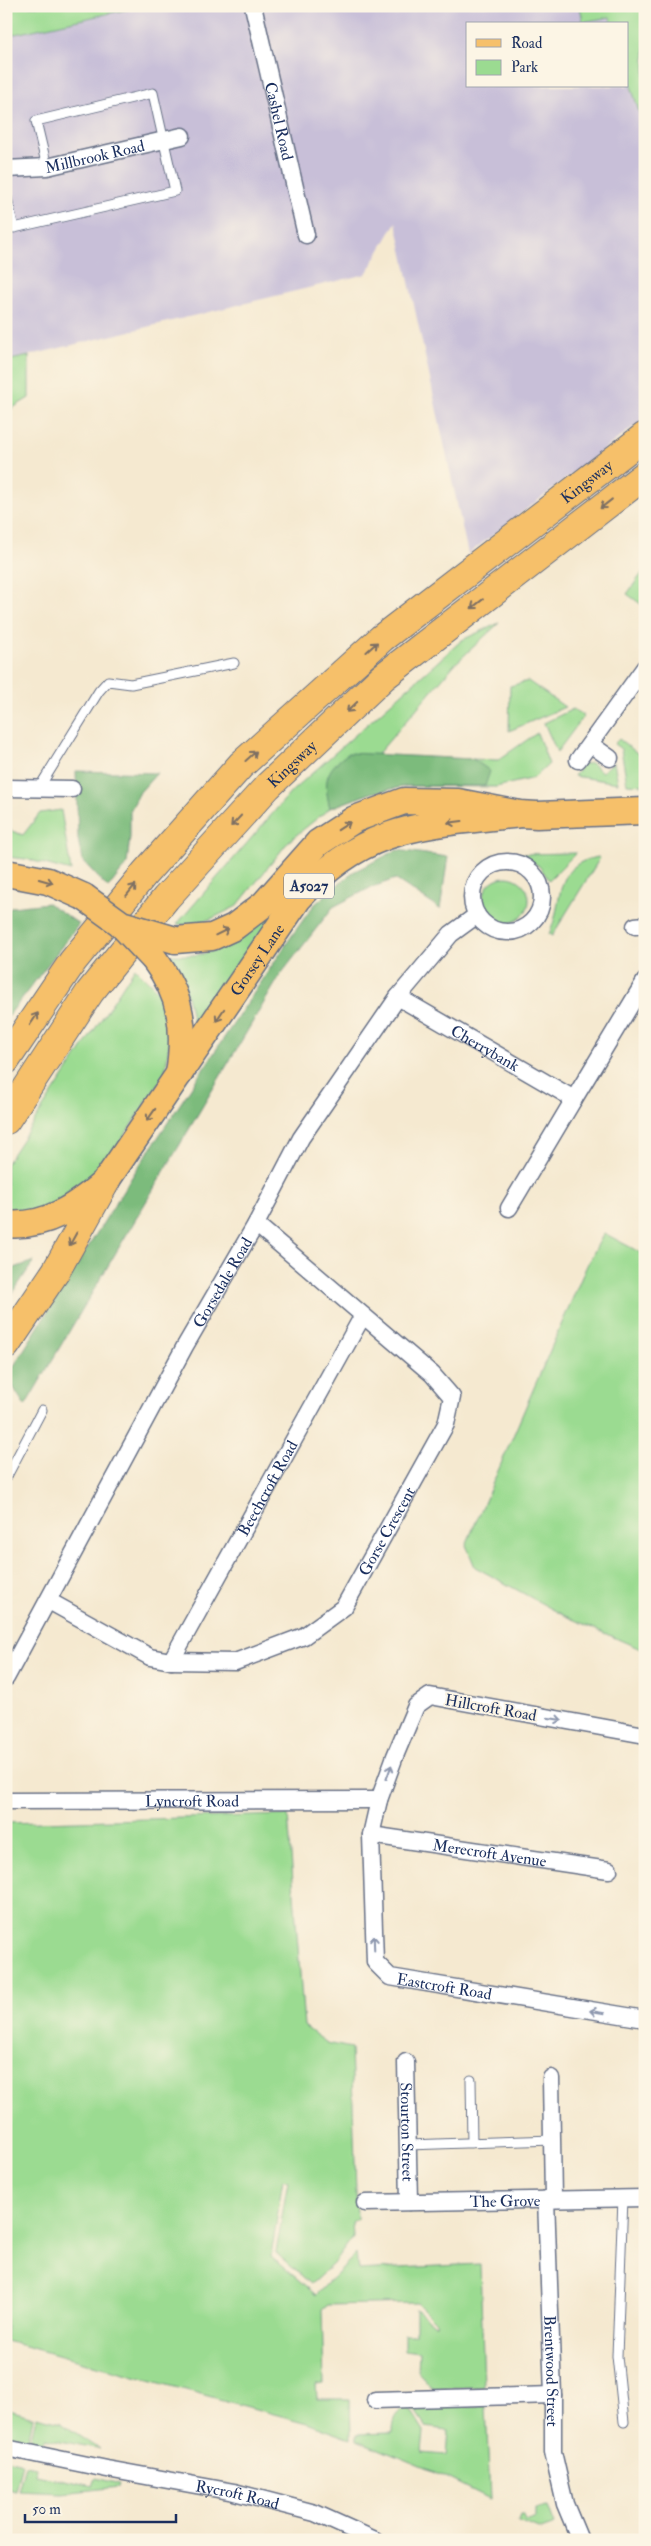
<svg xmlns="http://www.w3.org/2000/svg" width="651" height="2546" font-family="'IM FELL Double Pica',serif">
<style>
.industrial{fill:#c8bfd8}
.green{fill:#9bdb91;stroke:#5b8578}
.forest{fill:#7cbb7b;stroke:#4c756c}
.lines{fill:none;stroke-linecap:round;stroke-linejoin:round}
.service-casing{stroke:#677086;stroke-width:11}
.minor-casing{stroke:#677086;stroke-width:19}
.primary-casing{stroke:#677086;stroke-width:29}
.trunk-casing{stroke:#677086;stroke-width:30}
.service{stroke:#fff;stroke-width:9}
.minor{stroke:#fff;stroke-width:16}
.primary{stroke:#f6c06b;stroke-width:26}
.trunk{stroke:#f6c06b;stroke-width:28}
.primary-bridge-casing{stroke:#677086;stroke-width:29;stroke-linecap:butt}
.primary-bridge{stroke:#f6c06b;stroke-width:26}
.oneway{stroke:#7e7064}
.oneway2{stroke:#8d97ae}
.labels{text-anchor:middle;stroke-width:4;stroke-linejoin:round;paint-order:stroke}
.shield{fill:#fcf5e5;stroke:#5e6a86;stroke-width:1}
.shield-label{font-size:15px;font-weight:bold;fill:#1b2f5e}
.street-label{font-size:16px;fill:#1b2f5e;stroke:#fcf5e5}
</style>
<rect width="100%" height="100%" fill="#fcf5e5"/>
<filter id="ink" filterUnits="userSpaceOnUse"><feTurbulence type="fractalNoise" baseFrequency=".02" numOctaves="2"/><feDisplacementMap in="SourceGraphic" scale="10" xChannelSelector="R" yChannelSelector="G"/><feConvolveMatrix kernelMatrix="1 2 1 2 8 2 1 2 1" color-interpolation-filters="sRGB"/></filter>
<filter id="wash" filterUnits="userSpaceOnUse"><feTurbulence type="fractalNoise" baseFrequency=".0096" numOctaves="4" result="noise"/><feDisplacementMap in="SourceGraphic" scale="20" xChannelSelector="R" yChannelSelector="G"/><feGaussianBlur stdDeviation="1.12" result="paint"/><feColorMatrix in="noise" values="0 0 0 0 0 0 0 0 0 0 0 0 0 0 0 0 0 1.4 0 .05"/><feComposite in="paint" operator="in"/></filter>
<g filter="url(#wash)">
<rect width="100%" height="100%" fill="#f5e9d0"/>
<path class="industrial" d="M6,6H580L584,22L610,17L612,24H467V86H627V73L645,131V418L468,554L396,222L366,274L6,361Z"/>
<path class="green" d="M6,6H128L129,9L6,36Z
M580,6H645V131L627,73V24H612L610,17L583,22Z
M29,356V398L6,412V361Z
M645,569V607L627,594Z
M499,623L454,665L376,756L498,760L537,733L549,764L534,778L496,787L407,786L371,793L330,808L289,841L237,906L211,919L185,925L177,924L292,791L462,640Z
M528,681L565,707L509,731L510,686Z
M573,709L584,716L557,752L544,723Z
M619,739L645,759V785L627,784L621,749L614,744Z
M614,762L618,783L574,776L582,765L591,763L602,772Z
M61,810L71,871L26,859L6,857V829L23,835L40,813Z
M576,853L549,880L539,866L519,854Z
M598,857L600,858L552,936L549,934C565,901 551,865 598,857Z
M483 900a23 23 0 1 1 46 0a23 23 0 1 1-46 0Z
M284,898L195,1035L189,1003L180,976L167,962L171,955C181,955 192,956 202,954C236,946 261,922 284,898Z
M135,968L158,991L171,1030L165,1074L93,1183L67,1207L6,1214V1164Z
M604,1233L645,1255V1651L563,1615L475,1567L466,1545L587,1265Z
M288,1815L304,2026L327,2043L351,2048L357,2219L352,2222L353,2237L333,2264L311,2284L276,2253L288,2181L283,2179L271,2256L316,2295L356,2254L358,2270L480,2264L484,2387L433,2388L418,2372L419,2352L404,2350V2334H416V2309L435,2325L437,2323L417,2303L328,2305L322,2310L324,2383L316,2384L317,2399H350L351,2439L307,2423L6,2341V1823Z
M412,2406H486L490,2499L442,2475L357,2440V2434L392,2433C392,2419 395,2412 409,2407L424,2431L422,2453L446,2455L448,2430L426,2427Z
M6,2409L33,2417L28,2442L6,2436Z
M36,2417L61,2423L100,2449L45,2438L40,2445L30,2443Z
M7,2459L22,2463L15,2491L6,2488Z
M25,2465L36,2467L35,2474L93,2486L96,2478L120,2484L119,2487L62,2493L18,2491Z
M548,2507L555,2525L541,2530L518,2521L520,2514H523L525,2520L535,2519V2509Z"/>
<path class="forest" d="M349,753L473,759L490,771L485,786H407L371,793L330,808C323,781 325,769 349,753Z
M76,771L157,773L140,792L130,811V837L127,864L108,888L82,860L78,839Z
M397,850L448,857L440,909L395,879L370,888L333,907L281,974L25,1406L7,1377L135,1172L293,934L314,905L353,872Z
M48,903L79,924L6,1019V912L12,907Z
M34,1261L6,1303V1271Z"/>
</g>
<g filter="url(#ink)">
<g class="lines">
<defs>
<path id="service" d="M6,194L14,228L175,191L153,93L36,121L47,167
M39,788L99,691L108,681L131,684L234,663
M6,1478L42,1410
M471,2080L472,2143
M408,2145L553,2140
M623,2198L617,2356L624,2422"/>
<g id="minor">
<path id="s1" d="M253,6L306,235"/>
<path id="s2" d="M6,169L47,167L182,136"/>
<path d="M590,744L610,758"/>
<path d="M578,760L645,667"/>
<path d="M6,788L72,789"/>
<circle cx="507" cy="897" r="35"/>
<path d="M635,926L645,925"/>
<path id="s3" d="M398,997L574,1099L509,1208"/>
<path d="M574,1099L645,981"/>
<path id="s4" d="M49,1601L150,1657L171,1661L235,1662L304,1636L344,1607L446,1424L452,1397L432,1374L256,1224"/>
<path id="s5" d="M171,1661L362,1317"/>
<path id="s6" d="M6,1678L185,1346L256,1224L301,1138L398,997L451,934L477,915"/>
<path id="s7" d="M645,1735L430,1696L416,1706L395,1756L379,1800L371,1835L375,1962L390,1977L645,2019"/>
<path id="s8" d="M6,1801L379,1800"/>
<path id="s9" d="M371,1835L609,1870"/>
<path id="s10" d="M406,2062L409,2202"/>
<path d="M551,2078L553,2199"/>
<path id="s11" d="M546,2199L553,2395V2452L565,2504L580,2540"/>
<path id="s12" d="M365,2203L645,2198"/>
<path d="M375,2400L553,2395"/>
<path id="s13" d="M6,2448L107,2469L234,2492L315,2513L375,2540"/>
</g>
<g id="primary">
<path d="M6,873L48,881L84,897"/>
<path d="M175,940L212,937L234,927L264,904L318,843L355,819L404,801L458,802L520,814L537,815L645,811"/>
<path d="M154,959C182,996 186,1029 179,1074"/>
<path id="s14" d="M6,1224C46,1228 77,1206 106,1181L298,899C364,823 428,825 520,814"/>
</g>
<g id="trunk">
<path id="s15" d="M6,1060L73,961L145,873L241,765L382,638L645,436"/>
<path id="s16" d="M6,1120L90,992L166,898L268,786L383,677L645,475"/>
<path d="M6,1345L56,1271L106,1181"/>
</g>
</defs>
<use href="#service" class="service-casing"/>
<use href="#minor" class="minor-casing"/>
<use href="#primary" class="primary-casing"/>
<use href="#trunk" class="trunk-casing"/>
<use href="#service" class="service"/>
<use href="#minor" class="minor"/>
<use href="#primary" class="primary"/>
<use href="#trunk" class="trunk"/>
<defs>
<path id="primary-bridge" d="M84,897L120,923L154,959
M121,924L175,940"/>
</defs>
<use href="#primary-bridge" class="primary-bridge-casing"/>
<use href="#primary-bridge" class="primary-bridge"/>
</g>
<defs><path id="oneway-shaft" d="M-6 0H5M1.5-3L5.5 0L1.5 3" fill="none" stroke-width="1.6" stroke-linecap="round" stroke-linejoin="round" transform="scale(1.25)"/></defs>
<g class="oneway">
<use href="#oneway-shaft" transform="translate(606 504) rotate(142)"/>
<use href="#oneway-shaft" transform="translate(477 604) rotate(142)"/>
<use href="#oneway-shaft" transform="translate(372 647) rotate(-42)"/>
<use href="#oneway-shaft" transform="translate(352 707) rotate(136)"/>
<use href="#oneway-shaft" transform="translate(251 756) rotate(-42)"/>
<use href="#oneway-shaft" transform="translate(236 821) rotate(133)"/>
<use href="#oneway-shaft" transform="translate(455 822) rotate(173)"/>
<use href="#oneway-shaft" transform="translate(344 826) rotate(-33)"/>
<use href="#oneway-shaft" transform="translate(46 881) rotate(16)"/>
<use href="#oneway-shaft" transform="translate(131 890) rotate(-51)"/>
<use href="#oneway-shaft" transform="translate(222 932) rotate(-26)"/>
<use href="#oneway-shaft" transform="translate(220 1015) rotate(124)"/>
<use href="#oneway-shaft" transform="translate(34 1019) rotate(-56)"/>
<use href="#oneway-shaft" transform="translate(151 1115) rotate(125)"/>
<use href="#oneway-shaft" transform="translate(73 1239) rotate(119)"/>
</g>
<g class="oneway2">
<use href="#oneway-shaft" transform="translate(555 1719) rotate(10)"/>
<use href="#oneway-shaft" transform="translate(389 1772) rotate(-70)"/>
<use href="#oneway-shaft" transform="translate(374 1943) rotate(-92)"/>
<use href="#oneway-shaft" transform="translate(597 2012) rotate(-171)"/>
</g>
</g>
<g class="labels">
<rect class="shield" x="284" y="873.5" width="50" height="25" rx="4"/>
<g class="shield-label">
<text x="309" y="891">A5027</text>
</g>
<g class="street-label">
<text dy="6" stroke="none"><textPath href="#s1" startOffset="118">Cashel Road</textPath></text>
<text dy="6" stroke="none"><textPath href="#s2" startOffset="90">Millbrook Road</textPath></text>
<text dy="6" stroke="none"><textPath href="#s15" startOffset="825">Kingsway</textPath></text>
<text dy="6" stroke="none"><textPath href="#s16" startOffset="458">Kingsway</textPath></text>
<text dy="6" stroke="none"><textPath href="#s14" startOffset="380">Gorsey Lane</textPath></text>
<text dy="6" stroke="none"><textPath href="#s3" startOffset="101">Cherrybank</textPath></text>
<text dy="6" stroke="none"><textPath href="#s6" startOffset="451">Gorsedale Road</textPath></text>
<text dy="6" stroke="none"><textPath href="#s5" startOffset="198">Beechcroft Road</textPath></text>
<text dy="6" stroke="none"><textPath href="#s4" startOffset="411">Gorse Crescent</textPath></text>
<text transform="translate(491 1707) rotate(10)" y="6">Hillcroft Road</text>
<text dy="6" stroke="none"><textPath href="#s8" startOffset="186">Lyncroft Road</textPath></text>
<text dy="6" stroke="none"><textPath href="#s9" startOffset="120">Merecroft Avenue</textPath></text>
<text dy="6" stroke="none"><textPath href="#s7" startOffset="576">Eastcroft Road</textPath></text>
<text dy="6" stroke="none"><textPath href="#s10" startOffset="70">Stourton Street</textPath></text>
<text dy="6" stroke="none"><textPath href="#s12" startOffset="140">The Grove</textPath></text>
<text dy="6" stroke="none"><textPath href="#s11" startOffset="172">Brentwood Street</textPath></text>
<text dy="6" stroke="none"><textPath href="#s13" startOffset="236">Rycroft Road</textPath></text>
</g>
</g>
<rect width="651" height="2546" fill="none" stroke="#fcf5e5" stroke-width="25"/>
<rect x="466" y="22" width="162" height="65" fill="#fcf5e5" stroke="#a2a6af"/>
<rect x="476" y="39" width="25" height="8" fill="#f6c06b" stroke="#a2a6af"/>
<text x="511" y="48" font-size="15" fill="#1b2f5e">Road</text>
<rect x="476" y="60" width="25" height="15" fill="#9bdb91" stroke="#a2a6af"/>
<text x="511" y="72" font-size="15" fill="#1b2f5e">Park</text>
<path d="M25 2514v8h151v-8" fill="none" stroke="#1b2f5e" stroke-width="2.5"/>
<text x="32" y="2514" font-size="15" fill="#1b2f5e" stroke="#fcf5e5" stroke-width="4" paint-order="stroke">50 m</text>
</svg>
